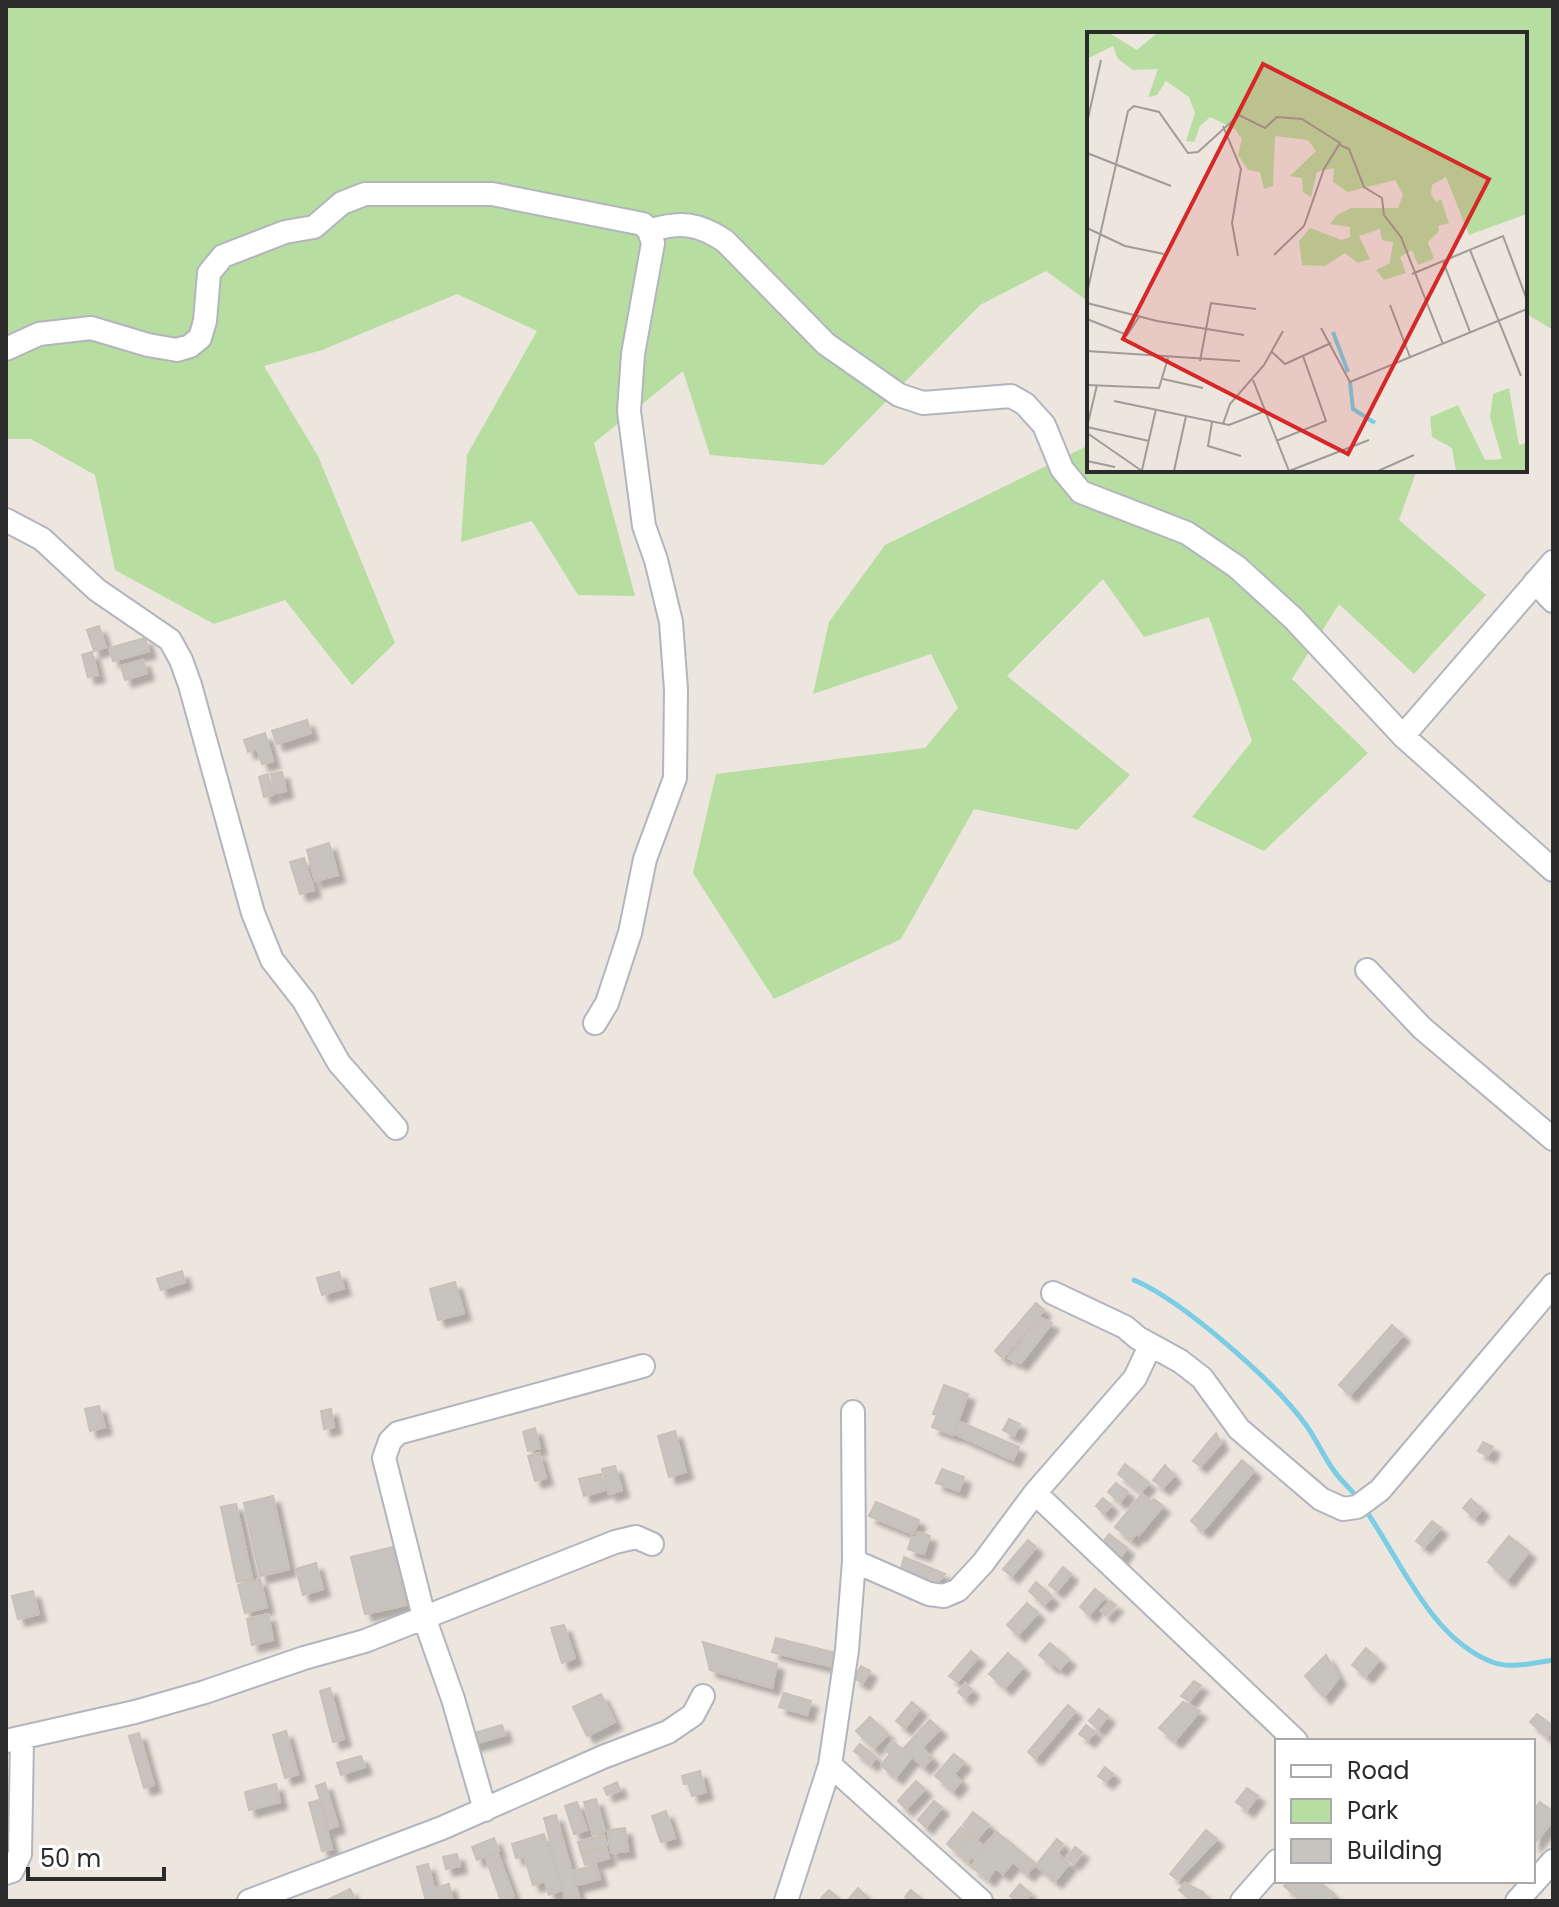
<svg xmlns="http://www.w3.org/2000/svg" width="1559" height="1907" font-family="Poppins,sans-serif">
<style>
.green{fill:#b8dda0}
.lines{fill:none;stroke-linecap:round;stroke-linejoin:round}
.stream{stroke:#7bcde5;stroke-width:5}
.building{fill:#c7c3be;stroke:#c7c1b8;stroke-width:2;filter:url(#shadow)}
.minor-casing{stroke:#b2b5bd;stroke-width:26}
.minor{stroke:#fff;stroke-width:22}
.inset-river{fill:none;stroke:#7bcde5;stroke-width:4}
.inset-road{fill:none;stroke:#9f9b97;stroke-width:2}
.view{fill:#d62828;fill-opacity:0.15;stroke:#d62828;stroke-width:4}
.inset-edge{fill:none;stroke:#2b2b2b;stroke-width:4}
</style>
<defs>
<filter id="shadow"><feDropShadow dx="7" dy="7" stdDeviation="2" flood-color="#0004"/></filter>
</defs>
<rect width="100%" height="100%" fill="#ece6df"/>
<path class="green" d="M6,6H1553V330L1525,313V34H1089V302L1046,271L980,305L824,465L710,455L683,371L594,443L635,596L578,595L532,521L461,542L467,455L537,331L457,294L322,350L264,366L318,456L395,643L352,685L285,600L214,624L115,570L95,475L31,439H6Z
M1089,445V470H1417L1399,520L1486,595L1414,674L1339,604L1292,679L1368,753L1264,851L1192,817L1252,741L1209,617L1144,637L1103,579L1007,676L1130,775L1077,830L974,809L901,939L774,999L693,873L716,774L925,748L958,708L931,654L813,694L829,622L885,545Z"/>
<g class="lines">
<path class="stream" d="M1134,1280C1183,1301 1274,1381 1306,1425C1317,1440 1324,1458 1335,1472C1342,1482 1352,1490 1359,1500
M1364,1508C1401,1560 1430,1638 1492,1662C1509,1669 1535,1663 1553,1660"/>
</g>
<path class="building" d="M99,626L106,647L94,651L87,630Z
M145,638L149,651L113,661L109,648Z
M92,652L98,675L88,677L82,655Z
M143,660L147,673L125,680L121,666Z
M307,720L311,733L277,744L272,731Z
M265,733L273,761L262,764L257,749L248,752L244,740Z
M282,772L286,791L275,793L271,774Z
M268,774L273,795L264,797L259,777Z
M329,843L338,875L315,881L307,850Z
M304,858L314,890L300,894L290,862Z
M182,1271L185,1282L161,1290L157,1279Z
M339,1272L344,1288L322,1295L317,1278Z
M455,1282L464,1313L438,1320L430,1289Z
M1036,1303L1044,1310L1003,1358L995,1351Z
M1041,1318L1052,1323L1021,1363L1008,1358Z
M1392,1325L1403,1335L1350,1395L1339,1385Z
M944,1385L968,1394L953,1435L932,1427L937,1415L933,1414Z
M99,1406L105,1427L90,1431L85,1409Z
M331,1409L334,1427L324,1429L321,1411Z
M1009,1419L1020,1424L1014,1436L1003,1430Z
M960,1422L1019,1447L1013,1460L955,1434Z
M535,1428L540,1448L528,1451L523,1432Z
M675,1431L686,1472L669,1477L658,1436Z
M1216,1433L1221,1443L1200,1466L1193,1461Z
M1483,1442L1493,1447L1488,1456L1478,1451Z
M539,1453L546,1478L535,1481L528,1456Z
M1242,1460L1254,1471L1203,1531L1191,1521Z
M1125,1464L1149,1483L1141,1492L1118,1474Z
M1165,1465L1174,1476L1163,1488L1153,1480Z
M615,1466L622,1490L609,1494L602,1469Z
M942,1469L964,1477L959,1491L936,1483Z
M601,1474L605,1490L584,1496L579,1479Z
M1116,1483L1128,1492L1120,1502L1108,1492Z
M1142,1494L1151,1502L1154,1499L1163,1506L1139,1535L1137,1533L1131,1540L1115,1527Z
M273,1496L289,1569L260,1576L244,1503Z
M1103,1498L1111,1505L1104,1514L1096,1506Z
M1471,1499L1482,1509L1475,1518L1463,1508Z
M876,1502L919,1520L913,1534L869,1516Z
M236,1504L252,1578L237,1582L221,1507Z
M1432,1521L1441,1528L1424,1547L1416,1541Z
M918,1532L930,1536L924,1554L908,1549L912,1537L915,1538Z
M1109,1534L1127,1548L1117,1563L1098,1549Z
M1509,1536L1529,1552L1507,1580L1488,1562Z
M1028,1540L1036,1547L1012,1576L1003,1569Z
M393,1547L406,1605L365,1614L351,1557Z
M904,1557L945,1574L936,1584L901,1569Z
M316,1563L323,1589L303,1595L296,1569Z
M1063,1567L1071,1574L1057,1591L1049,1585Z
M260,1579L267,1607L245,1613L238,1585Z
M1036,1582L1052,1597L1044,1605L1029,1591Z
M1095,1589L1105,1597L1089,1615L1080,1607Z
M33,1591L39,1614L18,1619L12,1596Z
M1110,1601L1116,1605L1106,1616L1101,1611Z
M1027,1603L1038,1613L1018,1635L1007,1625Z
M268,1614L273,1640L252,1645L247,1619Z
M564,1625L575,1658L562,1663L551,1628Z
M776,1638L840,1654L837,1668L772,1652Z
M703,1642L777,1664L772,1688L710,1670Z
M1050,1643L1069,1659L1060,1669L1055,1664L1052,1666L1039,1655Z
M1366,1648L1379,1660L1366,1676L1352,1665Z
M971,1651L978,1657L957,1682L949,1676Z
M1008,1653L1023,1667L1005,1688L989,1674Z
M1326,1655L1339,1678L1324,1697L1305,1676Z
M861,1666L870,1671L863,1683L854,1678Z
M1194,1681L1201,1685L1189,1701L1181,1696Z
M965,1683L972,1690L965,1698L958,1692Z
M330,1688L344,1739L333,1742L320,1691Z
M784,1693L811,1701L807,1715L779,1707Z
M601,1694L615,1722L587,1736L573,1707Z
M912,1702L920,1709L905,1728L896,1721Z
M1183,1702L1200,1711L1175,1741L1159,1728Z
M1068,1705L1075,1711L1035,1758L1028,1752Z
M1099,1709L1108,1716L1098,1729L1089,1721Z
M1537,1714L1553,1726V1731L1547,1737L1530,1722Z
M870,1717L888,1734L874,1748L856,1731Z
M930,1720L940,1729L922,1748L932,1758L924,1767L903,1749Z
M502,1725L505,1735L471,1745L468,1735Z
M1086,1725L1095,1732L1088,1740L1079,1734Z
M286,1731L298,1774L285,1778L273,1735Z
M139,1733L154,1785L144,1788L129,1736Z
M892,1741L912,1757L896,1777L881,1765L890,1754L885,1750Z
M860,1744L876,1757L871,1764L854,1751Z
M954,1754L964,1762L954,1774L961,1781L953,1791L935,1776Z
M361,1756L365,1767L341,1775L337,1763Z
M1105,1767L1113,1774L1106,1782L1098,1776Z
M700,1771L706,1792L692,1796L688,1783L684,1784L682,1776Z
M916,1781L925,1789L906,1809L898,1801Z
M617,1782L620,1790L607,1795L604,1788Z
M325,1783L338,1826L329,1829L316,1786Z
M276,1784L280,1802L249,1810L245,1792Z
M1247,1788L1258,1796L1247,1810L1236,1802Z
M596,1799L605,1831L593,1835L584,1802Z
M319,1800L332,1849L322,1851L309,1803Z
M934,1801L942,1807L926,1827L918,1820Z
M577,1802L587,1830L574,1834L565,1806Z
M1540,1802L1553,1812V1821L1533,1845V1811Z
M666,1811L675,1838L661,1842L652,1816Z
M973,1812L989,1825L978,1838L963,1825Z
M556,1815L580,1901H566L544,1818Z
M961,1827L969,1833L955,1851L947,1844Z
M625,1828L628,1851L611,1853L608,1830Z
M1206,1830L1217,1839L1178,1880L1170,1874Z
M997,1832L1036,1864L1027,1874L1013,1862L1003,1874L996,1868L988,1879L972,1867L976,1855Z
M544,1834L562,1890L549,1895L545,1881L533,1885L524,1856L516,1858L512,1844Z
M604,1835L607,1846L581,1853L578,1842Z
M971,1835L982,1845L968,1862L957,1853Z
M494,1838L499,1851L477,1860L472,1847Z
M1057,1839L1063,1844L1056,1852L1069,1864L1055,1881L1036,1865Z
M1075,1847L1082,1852L1073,1863L1067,1859Z
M606,1848L609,1858L585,1865L582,1855Z
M457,1854L460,1866L446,1869L443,1857Z
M498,1854L514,1897L504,1901H501L486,1859Z
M428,1864L434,1888L449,1884L452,1898L426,1901L417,1867Z
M596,1865L600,1879L577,1885L573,1871Z
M1288,1881H1318L1335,1895L1330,1901H1302L1284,1886Z
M1185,1883L1203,1892L1208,1901H1192L1179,1890Z
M1020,1884L1031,1894L1024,1901H1016L1010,1896Z
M858,1888L866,1896L861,1901H847Z
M350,1889L356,1901H328L327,1900Z
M829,1890L842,1901H824L821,1898Z
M911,1890L924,1901H909L905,1897Z"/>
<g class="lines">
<defs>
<path id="minor" d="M649,231C680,221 698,223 725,241L826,344L899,395L923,403L1011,396L1025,404L1044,425L1062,469L1081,492L1187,533L1237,567L1293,618L1403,736L1553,870
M6,349L39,334L91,328L148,345L177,350L190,346L200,338L205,321L209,273L223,256L285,232L314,227L342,203L365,194H492L643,224L649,231L653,243L633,354L629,411L644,526L656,560L671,622L676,690L675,778L645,859L630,933L607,1003L595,1023
M6,520L42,539L97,590L170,640L181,660L190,685L253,913L272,960L304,1001L339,1063L396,1128
M1535,582L1553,601
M1403,736L1553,562
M1367,970L1422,1028L1553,1139
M1053,1293L1125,1327L1138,1338L1180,1361L1202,1378L1239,1429L1321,1499L1343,1509L1357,1507L1380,1490L1553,1285
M1035,1493L1296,1741
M854,1561L929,1594L944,1596L958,1590L983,1563L1035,1493L1135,1378L1150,1346
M6,1741L135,1712L205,1692L304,1658L365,1641L615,1542L636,1537L652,1544
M830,1765L981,1901
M485,1810L453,1699L424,1617L384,1458L390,1441L398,1433L643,1366
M6,1873L12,1871L20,1854L22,1739
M249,1901L442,1828L603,1757L668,1732L693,1715L703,1696
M786,1901L830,1765L847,1650L854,1561L853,1412
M1242,1901L1277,1861
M1517,1901L1553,1861"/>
</defs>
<use href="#minor" class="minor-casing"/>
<use href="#minor" class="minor"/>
</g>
<g transform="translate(1087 32)">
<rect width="440" height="440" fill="#ece6df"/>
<path d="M0,1H22L50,18L70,1H440V182L382,203L359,145L345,153L344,162L349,170L354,167L362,191L351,194L352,199L341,210L347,227L331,233L325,218L313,225L319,241L297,248L289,238L303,231L306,210L295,208L293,197L272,204L283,227L271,231L258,221L238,234L215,233L212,209L223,196L255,208L263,205V195L243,192L250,183L264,176H311L316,163L308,148L261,160L246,150L247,136L230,140L224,165L216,160L215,146L203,144L229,119L221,108L188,104L186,154L177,157L173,140L161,138L151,123L155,107L148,97L123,85L113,94L107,110L99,109L108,81L102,65L79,49L70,63L61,65L71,37L46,38L31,27L26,14L0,27ZM422,356L432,413L440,411V439H369L365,416L345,405L343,385L371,373L398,428L415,427L403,385L406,362Z" fill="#b8dda0"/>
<path class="inset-river" d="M246,300L261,340M263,350L266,377L288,391"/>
<path class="inset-road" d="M0,91L14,28M136,94L154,137L145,191L151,224M253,113L262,117L277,155L295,166L297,183L314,205L356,312M0,121L84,154M0,196L38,214L77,222M383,218L434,344M356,229L383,300M325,242L416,204L440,268M0,261L41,79L47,74L72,80L101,121L111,120L152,83L178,96L190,85L215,87L253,111L237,137L217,194L187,223M0,271L70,289L157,303M303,273L323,325M0,287L40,303L52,285M234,296L263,350L440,277M0,319L153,329M185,320L198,332L244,311M113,329L124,271L169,277M76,347L116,356M166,348L202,439M0,353L72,356L81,326M27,369L142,393L178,379M125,390L121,414L154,424M136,392L143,372L177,333L196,299M0,395L62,409M0,395L10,353M0,401L55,439M189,409L239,389L216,324M0,429L28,435M55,438L69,377M87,439L99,384M202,439L282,408M291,439L327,423"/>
<path class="view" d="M176,32L402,147L261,422L36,307Z"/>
<rect width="440" height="440" class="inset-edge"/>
</g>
<rect width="1559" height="1907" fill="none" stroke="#2b2b2b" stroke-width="16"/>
<rect x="1275" y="1739" width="260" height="144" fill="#ffffff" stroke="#aaaaaa" stroke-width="2"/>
<rect x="1291" y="1765" width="40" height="12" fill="#ffffff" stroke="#aaaaaa" stroke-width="2"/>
<text x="1347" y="1779" font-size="24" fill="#2b2b2b">Road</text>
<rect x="1291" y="1799" width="40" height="24" fill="#b8dda0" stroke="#aaaaaa" stroke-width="2"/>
<text x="1347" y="1819" font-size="24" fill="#2b2b2b">Park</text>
<rect x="1291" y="1839" width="40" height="24" fill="#c7c3be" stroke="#aaaaaa" stroke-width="2"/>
<text x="1347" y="1859" font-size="24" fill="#2b2b2b">Building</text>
<path d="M28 1867v12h136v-12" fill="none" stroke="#2b2b2b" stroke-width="4"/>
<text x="40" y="1867" font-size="24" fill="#2b2b2b" stroke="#ffffff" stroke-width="6" paint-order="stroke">50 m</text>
</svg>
